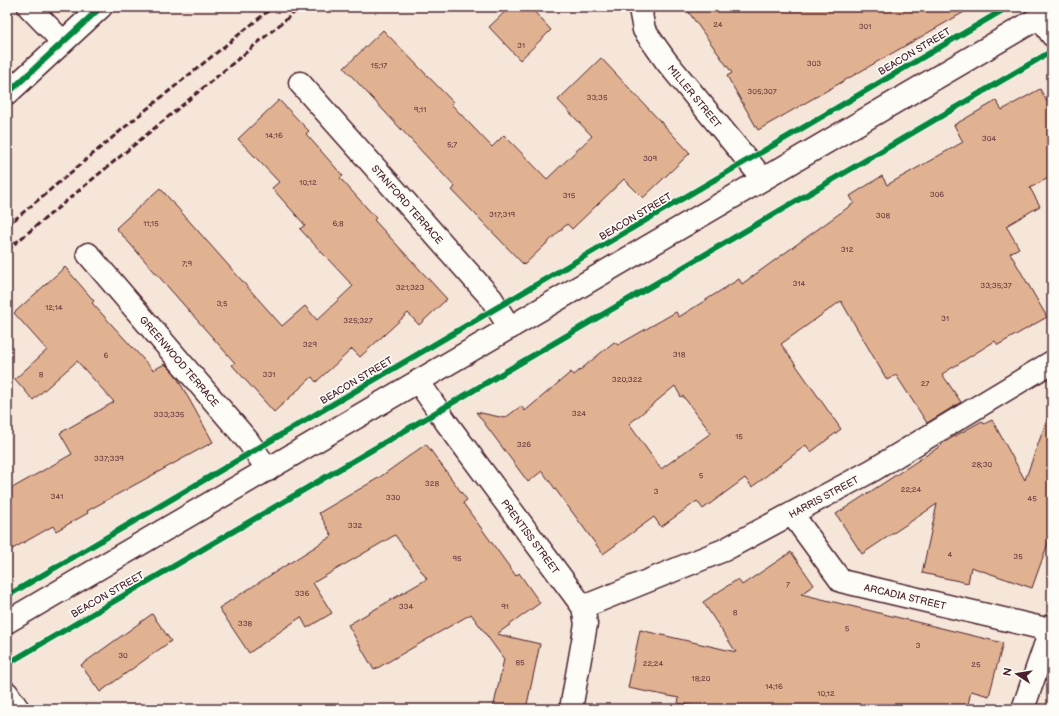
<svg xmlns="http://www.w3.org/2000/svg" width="1059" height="716" font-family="'Balsamiq Sans',sans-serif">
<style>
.building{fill:#e1b292;stroke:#4a1f2b;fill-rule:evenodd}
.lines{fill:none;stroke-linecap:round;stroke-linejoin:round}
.minor-casing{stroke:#4a1f2b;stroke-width:25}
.major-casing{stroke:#4a1f2b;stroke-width:25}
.minor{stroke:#fdfcf7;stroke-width:22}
.major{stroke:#fdfcf7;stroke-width:22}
.rail{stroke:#4a1f2b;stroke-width:3;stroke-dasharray:6 3;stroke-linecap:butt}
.cycleway-casing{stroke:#fdfcf7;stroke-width:8}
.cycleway{stroke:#00873e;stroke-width:6}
.labels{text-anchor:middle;stroke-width:3.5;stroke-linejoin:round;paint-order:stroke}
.number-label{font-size:8px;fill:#704445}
.street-label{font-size:10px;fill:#4a1f2b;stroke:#fdfcf7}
</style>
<rect width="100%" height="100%" fill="#f5e6d9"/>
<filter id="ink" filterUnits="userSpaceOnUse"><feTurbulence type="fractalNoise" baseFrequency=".025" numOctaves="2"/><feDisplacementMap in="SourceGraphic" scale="8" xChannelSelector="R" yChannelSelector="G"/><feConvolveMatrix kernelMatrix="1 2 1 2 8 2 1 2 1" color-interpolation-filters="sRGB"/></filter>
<g filter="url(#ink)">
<path class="building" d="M510,7H530L551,30L520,60L489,27Z
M685,7H973L758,130L727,76L732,73Z
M383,30L453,102L451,104L492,147L504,135L547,179L592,136L558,100L601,58L690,153L643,198L624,179L572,229L567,224L524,265L452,190L455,187L344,68Z
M1040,89L1052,111V176L1030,188L1040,206L1006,226L1019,248L1010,253L1047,317L998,345L995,341L942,374L961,402L927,423L896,375L887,380L841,301L781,344L841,429L811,452L806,445L752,487L745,478L703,509L697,501L661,527L654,517L603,554L542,471L528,482L476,412L505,418L521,406L525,411L571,372L574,375L614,342L618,345L676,312L679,317L739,279L742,284L854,203L850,196L882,176L887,185L963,142L954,125L996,101L1002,110ZM675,386L681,397L683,396L711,433L661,469L629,424Z
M279,100L309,131L306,134L343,176L340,178L376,218L374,220L447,299L419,325L408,313L360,357L352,349L316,382L312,377L274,412L232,365L235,363L116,228L160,188L282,326L305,306L317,320L353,286L300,229L305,225L272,188L279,182L238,139Z
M65,267L94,301L92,303L153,370L165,364L175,374L213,442L87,511L88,513L56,531L53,526L7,552V491L72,454L60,433L114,402L77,361L33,400L15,379L47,350L14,313Z
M1049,414H1052V532L1032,588L971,567L968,583L922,573L937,504L862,554L836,514L942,445L941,444L982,421L984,424L992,420L1025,480Z
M426,444L467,500L463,503L516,576L519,573L540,603L497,634L540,644L526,709H493L504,659L471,614L374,670L348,625L427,579L395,535L313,583L332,613L307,628L301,617L249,653L219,608L332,536L319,513L380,477Z
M791,552L814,585L801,594L1003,643L989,696L971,691L967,709H706L678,703L679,698L628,688L640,630L736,652L703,602L738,579L742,585Z
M152,614L171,641L100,692L81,665Z"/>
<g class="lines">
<defs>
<g id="minor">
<path id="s1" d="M643,7L641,14L644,30L666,61L763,179"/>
<path d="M1040,18L1052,35"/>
<path id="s2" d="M300,83L491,298L510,328"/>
<path id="s3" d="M88,254L248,441L268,470"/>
<path id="s4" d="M418,381L446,422L583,607L586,624L571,709"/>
<path id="s5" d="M792,514L841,581L1050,630"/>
<path id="s6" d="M583,607L724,550L873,470L1052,362"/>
<path d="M7,693L18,709"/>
<path d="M1023,709L1052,625"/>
</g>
<path id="major" d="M29,7L63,42
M7,94L101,7
M7,622L1052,10"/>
</defs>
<use href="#minor" class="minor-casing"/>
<use href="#major" class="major-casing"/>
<use href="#minor" class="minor"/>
<use href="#major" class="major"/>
<path class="rail" d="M7,226L137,117L273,7
M7,250L301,7"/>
<defs>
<path id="cycleway" d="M7,94L101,7
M7,596L1008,7
M7,664L1052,51"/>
</defs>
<use href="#cycleway" class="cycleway-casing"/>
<use href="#cycleway" class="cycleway"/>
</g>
</g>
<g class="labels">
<g class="number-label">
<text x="718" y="27">24</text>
<text x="865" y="29">301</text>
<text x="521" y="48">31</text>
<text x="814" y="66">303</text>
<text x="379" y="68">15;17</text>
<text x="762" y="94">305;307</text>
<text x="597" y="100">33;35</text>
<text x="420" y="112">9;11</text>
<text x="274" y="138">14;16</text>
<text x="989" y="141">304</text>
<text x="452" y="147">5;7</text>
<text x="650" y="161">309</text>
<text x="308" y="185">10;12</text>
<text x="937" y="197">306</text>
<text x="569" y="198">315</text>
<text x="502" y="217">317;319</text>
<text x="883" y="218">308</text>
<text x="151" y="226">11;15</text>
<text x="338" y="226">6;8</text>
<text x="847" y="252">312</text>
<text x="187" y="266">7;9</text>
<text x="799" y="286">314</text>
<text x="996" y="288">33;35;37</text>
<text x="410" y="290">321;323</text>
<text x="222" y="306">3;5</text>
<text x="54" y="310">12;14</text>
<text x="945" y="321">31</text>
<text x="358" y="323">325;327</text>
<text x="310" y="347">329</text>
<text x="679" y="357">318</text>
<text x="106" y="358">6</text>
<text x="41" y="377">8</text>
<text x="269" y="377">331</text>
<text x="627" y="382">320;322</text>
<text x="925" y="386">27</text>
<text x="579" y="416">324</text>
<text x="169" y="417">333;335</text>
<text x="739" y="439">15</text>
<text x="524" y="447">326</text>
<text x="109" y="461">337;339</text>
<text x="982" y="467">28;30</text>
<text x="701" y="478">5</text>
<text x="432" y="486">328</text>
<text x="911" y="492">22;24</text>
<text x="656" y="494">3</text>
<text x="57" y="499">341</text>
<text x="393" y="500">330</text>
<text x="1032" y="501">45</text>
<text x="355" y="528">332</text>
<text x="950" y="557">4</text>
<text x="1018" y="559">35</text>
<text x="457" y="561">95</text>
<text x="788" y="587">7</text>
<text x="302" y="596">336</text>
<text x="406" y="609">334</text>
<text x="505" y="609">91</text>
<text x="735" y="615">8</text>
<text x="245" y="626">338</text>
<text x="847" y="631">5</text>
<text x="918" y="648">3</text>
<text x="123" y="658">30</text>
<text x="520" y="665">85</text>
<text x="653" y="666">22;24</text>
<text x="976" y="667">25</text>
<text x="701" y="681">18;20</text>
<text x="774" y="689">14;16</text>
<text x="826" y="696">10;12</text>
</g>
<g class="street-label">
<text transform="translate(914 51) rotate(-31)" y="4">BEACON STREET</text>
<text dy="4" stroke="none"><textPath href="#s1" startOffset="107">MILLER STREET</textPath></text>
<text dy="4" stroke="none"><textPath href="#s2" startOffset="162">STANFORD TERRACE</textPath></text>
<text transform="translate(635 216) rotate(-31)" y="4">BEACON STREET</text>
<text dy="4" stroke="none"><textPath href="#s3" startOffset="141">GREENWOOD TERRACE</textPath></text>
<text transform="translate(356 380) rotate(-31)" y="4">BEACON STREET</text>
<text dy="4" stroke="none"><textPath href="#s6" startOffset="265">HARRIS STREET</textPath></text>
<text dy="4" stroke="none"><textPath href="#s4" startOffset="192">PRENTISS STREET</textPath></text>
<text transform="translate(107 594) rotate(-30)" y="4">BEACON STREET</text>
<text dy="4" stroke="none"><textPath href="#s5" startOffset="149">ARCADIA STREET</textPath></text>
</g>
</g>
<rect width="1059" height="716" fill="none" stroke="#fdfcf7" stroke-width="24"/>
<rect x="12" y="12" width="1035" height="692" fill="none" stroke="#4a1f2b" stroke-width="1.5" filter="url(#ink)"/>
<g transform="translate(1017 674) rotate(282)" stroke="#fdfcf7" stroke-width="3" paint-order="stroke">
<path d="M0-3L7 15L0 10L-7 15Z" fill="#4a1f2b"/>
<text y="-6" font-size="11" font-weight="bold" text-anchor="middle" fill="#4a1f2b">N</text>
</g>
</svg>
